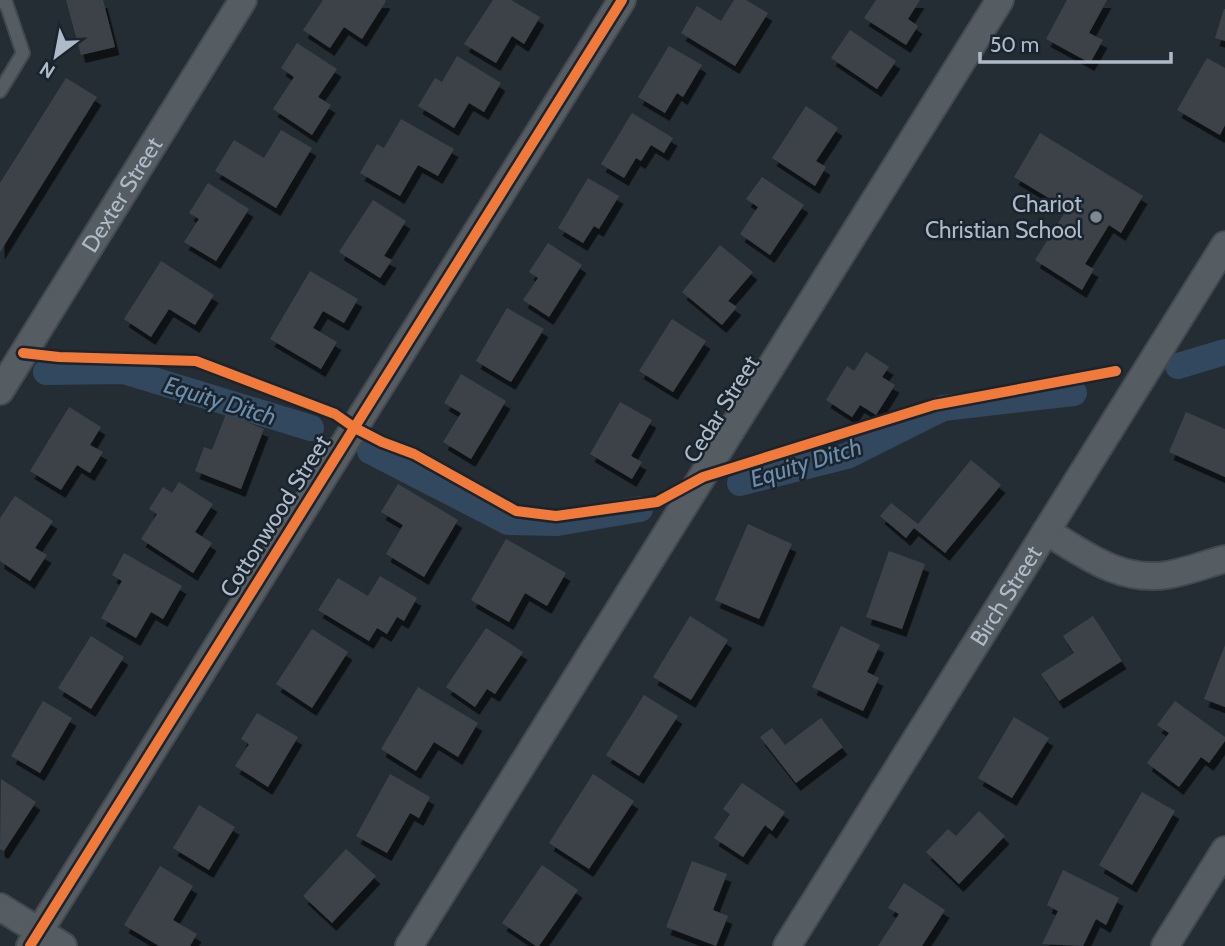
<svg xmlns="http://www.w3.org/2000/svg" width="1225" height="946" font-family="Cabin,sans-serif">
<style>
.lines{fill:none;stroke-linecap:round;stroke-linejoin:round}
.canal{stroke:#31485e;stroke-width:26}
.building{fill:#3c4349;filter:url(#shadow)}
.service-casing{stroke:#43494f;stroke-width:16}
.minor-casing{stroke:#43494f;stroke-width:30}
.service{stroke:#555c62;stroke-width:12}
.minor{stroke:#555c62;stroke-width:26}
.cycleway-casing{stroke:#19242e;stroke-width:15}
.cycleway{stroke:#f17a3a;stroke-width:10}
.poi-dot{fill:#7e8994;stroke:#19242e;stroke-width:2.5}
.labels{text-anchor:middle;stroke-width:5;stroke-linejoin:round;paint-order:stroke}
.street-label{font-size:23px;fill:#aebac7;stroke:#19242e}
.poi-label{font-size:23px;fill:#aebac7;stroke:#19242e;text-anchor:end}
.water-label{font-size:24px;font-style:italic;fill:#6c8eac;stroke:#19242e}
</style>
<defs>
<filter id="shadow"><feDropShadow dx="4.5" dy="8" stdDeviation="0" flood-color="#0009"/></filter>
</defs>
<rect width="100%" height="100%" fill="#252d34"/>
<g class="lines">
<path class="canal" d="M1178,366L1225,352
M46,372L124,371L311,428
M370,451L508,522L557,523L640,509
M740,483L847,456L943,408L1074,393"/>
</g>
<path class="building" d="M66,0H103L115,47L81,55Z
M323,0H384L386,1L362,39L344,27L330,48L303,30Z
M493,0H511L540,17L524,44L512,36L496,63L464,44Z
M734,0H746L768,13L735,66L681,33L697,6L721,21Z
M876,0H920L908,19L918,26L906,45L864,18Z
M1067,0H1107L1089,33L1103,40L1090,63L1046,39Z
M1224,9H1225V41L1215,38Z
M850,30L896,61L877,89L831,58Z
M297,43L337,69L318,97L331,105L312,135L273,109L294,77L281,68Z
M669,46L702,65L683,97L677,93L665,113L638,97Z
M457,56L501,83L484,112L469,103L454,128L418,106L435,78L442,82Z
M1207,58L1225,68V125L1220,135L1177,110Z
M66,78L97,97L0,252V183Z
M806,106L838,128L816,161L826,167L815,186L772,158Z
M632,113L673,138L664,153L651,145L641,161L636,158L624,178L601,164Z
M401,119L454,149L438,176L418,165L400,196L360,173L377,144L384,148Z
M281,130L312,148L276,208L215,171L234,140L264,158Z
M1040,133L1143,196L1121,233L1109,225L1085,264L1094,269L1082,290L1035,260L1067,209L1014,177Z
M762,177L804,205L770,255L740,234L758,207L746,199Z
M588,178L619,196L599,229L594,226L583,243L558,228Z
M208,183L249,209L216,261L184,242L199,219L189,213Z
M373,200L406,221L384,256L392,260L380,278L339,252Z
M548,243L582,265L549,317L523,300L538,278L529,272Z
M720,245L753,272L728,301L737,307L722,325L682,292Z
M161,261L214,295L195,325L169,309L151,337L124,319Z
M310,271L358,299L344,323L323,311L313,328L337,342L321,369L270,339Z
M507,308L544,329L511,382L476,361Z
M672,319L706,341L673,392L639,371Z
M866,352L889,367L882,377L895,385L876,415L860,405L852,417L826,400L847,366L854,371Z
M461,374L506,401L471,459L443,442L461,413L444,403Z
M620,402L652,420L631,456L642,462L632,479L590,454Z
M69,407L101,427L90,445L103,452L90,473L77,465L61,490L30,471Z
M1186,412L1225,429V477L1169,452Z
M226,414L264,429L241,489L195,471L204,447L212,450Z
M971,460L1001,485L945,553L914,528L906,538L880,516L891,503L918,524Z
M179,482L213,504L195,532L212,543L193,573L141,539L157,514L149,509L163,487L172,493Z
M398,484L458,520L424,577L386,554L403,525L381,512Z
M15,496L53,521L35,548L47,555L30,581L0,561V518Z
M748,524L792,544L759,619L715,600Z
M506,539L566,573L547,606L525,593L509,622L471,600Z
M889,551L925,564L902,629L866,617Z
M124,553L182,586L163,619L151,612L136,638L101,618L122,581L112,575Z
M380,576L417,598L404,621L397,617L387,634L377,628L369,641L318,610L338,578L368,596Z
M690,616L728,640L691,700L653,677Z
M1093,616L1122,661L1059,701L1041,674L1074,653L1063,636Z
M841,626L880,645L867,672L879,678L863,711L812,687Z
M486,628L523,652L495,694L487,689L475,707L446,687Z
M312,629L348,652L312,708L276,684Z
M91,636L124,657L91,709L58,688Z
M1225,645V707L1204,699Z
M418,687L478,723L458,757L434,742L416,771L381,749Z
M644,695L678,716L639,776L606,755Z
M43,701L72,718L40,773L11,756Z
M1175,701L1225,737V741L1209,763L1201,757L1179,787L1147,763L1169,733L1157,725Z
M257,713L298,737L268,787L235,766L249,744L241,739Z
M1014,717L1049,738L1012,798L978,778Z
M821,718L843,747L796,783L760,737L772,728L785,745Z
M390,774L430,797L419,818L410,813L387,853L356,836Z
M593,774L634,801L589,869L549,843Z
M1,779L36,802L4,851L0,849Z
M742,783L785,812L772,831L765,825L743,857L714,838L730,814L723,809Z
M1142,792L1175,811L1132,885L1099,865Z
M199,805L235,827L209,870L173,848Z
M979,811L1005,836L959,884L926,852L948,829L956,836Z
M346,849L376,876L332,923L303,896Z
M692,861L727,874L713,910L728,916L716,946L666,927Z
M542,865L578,890L539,946H536L502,923Z
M160,866L193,886L173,920L197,934L190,946H159L124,925Z
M1063,870L1119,898L1106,925L1096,919L1083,946L1042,944L1058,911L1047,905Z
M904,883L945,910L922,946H878L899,914L888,908Z"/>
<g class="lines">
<defs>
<path id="service" d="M0,2L6,3L23,53L0,91"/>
<g id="minor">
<path id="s1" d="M0,391L243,0"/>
<path d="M1046,531C1085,555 1120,582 1167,575C1186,572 1206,564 1225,559"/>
<path d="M0,907L63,946"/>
<path d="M30,946L622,0"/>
<path d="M409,946L1000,0"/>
<path id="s2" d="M787,946L1225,245"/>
<path d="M1165,946L1225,850"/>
</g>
</defs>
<use href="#service" class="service-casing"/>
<use href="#minor" class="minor-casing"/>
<use href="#service" class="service"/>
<use href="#minor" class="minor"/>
<defs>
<path id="cycleway" d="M23,353L59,357L196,361L335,414L355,428L382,442L414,454L516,511L556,516L657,502L703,477L934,405L1116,371
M30,946L622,0"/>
</defs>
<use href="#cycleway" class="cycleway-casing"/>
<use href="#cycleway" class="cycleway"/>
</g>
<circle class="poi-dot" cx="1096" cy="217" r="7"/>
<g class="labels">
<g class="street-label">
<text dy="8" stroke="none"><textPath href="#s1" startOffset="231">Dexter Street</textPath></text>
<text transform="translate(721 409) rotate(-58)" y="8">Cedar Street</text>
<text transform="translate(275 516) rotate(-58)" y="8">Cottonwood Street</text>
<text dy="8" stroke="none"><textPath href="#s2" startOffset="413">Birch Street</textPath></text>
</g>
<g class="poi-label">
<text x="1082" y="212">Chariot<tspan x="1082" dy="26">Christian School</tspan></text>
</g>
<g class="water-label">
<text transform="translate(220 401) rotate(17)" y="8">Equity Ditch</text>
<text transform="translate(806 463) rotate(-17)" y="8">Equity Ditch</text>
</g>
</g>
<g transform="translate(56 56) rotate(212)" stroke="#19242e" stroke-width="5" paint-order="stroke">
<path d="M0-5L12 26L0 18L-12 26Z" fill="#aebac7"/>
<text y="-10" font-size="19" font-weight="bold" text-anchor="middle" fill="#aebac7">N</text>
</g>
<path d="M980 52v10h191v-10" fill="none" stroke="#aebac7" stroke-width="3.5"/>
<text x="990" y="52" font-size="21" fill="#aebac7" stroke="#19242e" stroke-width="5" paint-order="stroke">50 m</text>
</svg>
